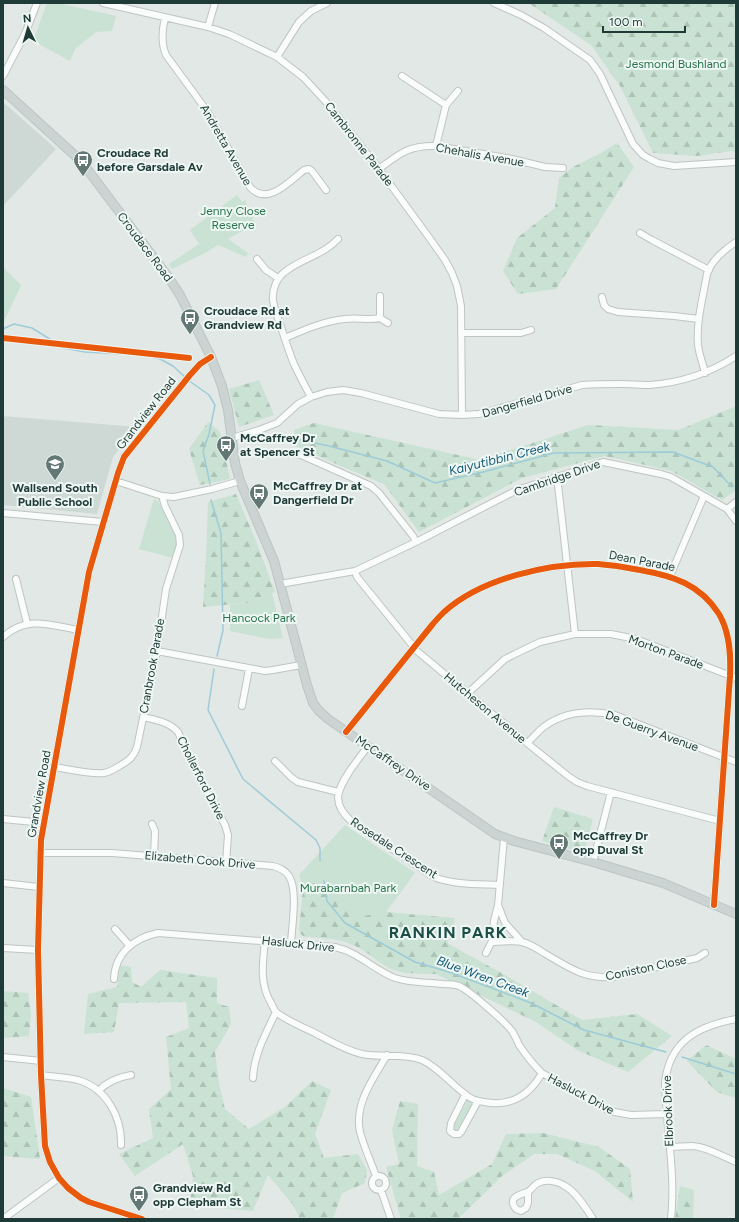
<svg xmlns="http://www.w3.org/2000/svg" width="739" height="1222" font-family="Figtree,sans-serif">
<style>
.built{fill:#ced9d6}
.green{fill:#c9e2d3}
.forest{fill:url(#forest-firs)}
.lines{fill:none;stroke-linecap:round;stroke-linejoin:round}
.stream{stroke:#9ecbd8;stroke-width:1.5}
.minor-casing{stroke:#bec5c2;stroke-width:8}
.major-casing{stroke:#bbc5c2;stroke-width:10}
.minor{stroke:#fafcfb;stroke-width:6}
.major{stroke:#ccd4d3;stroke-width:8}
.cycleway-casing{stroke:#eff7f4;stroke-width:8}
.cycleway{stroke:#e8590c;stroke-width:6}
.labels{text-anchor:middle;stroke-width:4;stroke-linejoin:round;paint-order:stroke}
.park-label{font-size:12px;fill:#27744d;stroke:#eff7f4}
.street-label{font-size:12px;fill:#1f3b37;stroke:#eff7f4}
.poi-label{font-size:12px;font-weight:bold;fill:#1f3b37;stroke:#eff7f4;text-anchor:start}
.water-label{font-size:13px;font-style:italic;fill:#165e79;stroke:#eff7f4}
.district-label{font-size:16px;font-weight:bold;letter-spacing:1px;fill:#1a4e47;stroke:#eff7f4}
</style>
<defs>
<pattern id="forest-firs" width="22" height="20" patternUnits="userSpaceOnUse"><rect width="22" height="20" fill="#c9e2d3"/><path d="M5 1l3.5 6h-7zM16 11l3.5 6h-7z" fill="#acc3b6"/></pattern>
</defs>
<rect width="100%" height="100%" fill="#e1e8e5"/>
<path class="built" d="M3,102L56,149L3,206Z
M3,416L137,427L113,457L97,514L3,505Z"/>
<path class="green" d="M47,3H58L116,16L112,31L96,32L75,49L70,61L33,41Z
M237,195L242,202L245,200L255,224L228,239L248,253L246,257L218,245L205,253L172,269L169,264L199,244L190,230Z
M3,267L21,285L3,324Z
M154,499L158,501L177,539V544L173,558L139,549Z
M272,593L283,638L269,639L230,631V605L247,603Z
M345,825L415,873L386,912L455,918L438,974C421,973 404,975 389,968C375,961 365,949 349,943C335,938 318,938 303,936L300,933L303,889L299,875Z
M468,1100L472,1102V1105L460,1128L457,1130H455L454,1127V1125Z"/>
<path class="forest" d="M526,3H736V152L732,151L697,156L653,153L620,86L591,45L530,4Z
M617,143L634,167L556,289L518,294L503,271L517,238L555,208L559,178L573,167L601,153Z
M259,380L274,415L239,427L229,389Z
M736,406V490L722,500L672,471L605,456L522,478L419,532L384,484L343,467L296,446L294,430L314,423L480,460L588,425L679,430Z
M208,422L220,432L230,479L200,485L189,449Z
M236,494L256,541L275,592L247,603L203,607L206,557L208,502Z
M554,807L593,819L584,853L542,841Z
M319,880L354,918L385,912L452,918L447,943L503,974L582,1020L637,1014L672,1036L628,1072L577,1050L536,1022L436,974L405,973L388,967L362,949L351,944L340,940L303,936L300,933L299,930L303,889Z
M120,965L131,967L132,982L141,987L160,970L217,978V1003L229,1007L231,1024L215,1052L219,1083L225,1109L249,1129L285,1107L312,1081L331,1090L315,1134L324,1158L358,1154L367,1170L365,1183L342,1193L333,1219H300L293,1205L268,1175L253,1211L190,1205L193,1176L183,1144L135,1176L119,1154L153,1138L149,1109L171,1089L166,1037L189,1028L186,1002L119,1003L114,1032L84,1034L88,994L117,987Z
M3,991L28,993L31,1014L29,1036L3,1038Z
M706,1045L736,1059V1098L717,1092L687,1061Z
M3,1088L31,1097L40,1159L3,1156Z
M400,1101L418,1104L417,1166L434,1172L439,1195L492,1164L506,1134L543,1133L599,1147L630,1169L633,1202L595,1171L557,1154H534L502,1176L458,1219H401L386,1167L399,1164L392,1130Z
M680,1186L694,1190L693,1219H675Z"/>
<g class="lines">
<path class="stream" d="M3,329L14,324L32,328L64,348L85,352L143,355L160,359L173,366L185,377
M188,380L209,395L215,405L209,434L203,451L210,484
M291,438L329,446L387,461L435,483L483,472L554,453L673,452L713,467L732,487
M211,500L221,533L223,630L217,656
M214,669L208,710L243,779L316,840L320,848V861
M324,881L327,901L345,923L415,962L449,972L531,1003L584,1030L666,1052
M682,1057L736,1074"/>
<defs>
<path id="minor" d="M103,3L208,27L229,34L277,57L303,77L328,104L379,169L428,236L445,260L452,273L457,286L461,306L462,415
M494,3L521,15L544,28L590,60L600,74L633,144L643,155L650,159L658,163L674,166L736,162
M165,18C162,30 161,43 166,55L207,111L250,187C267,207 290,181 304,170L309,169L312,171L326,190
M208,27L215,3
M277,57L299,22L311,11L327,3
M3,76L25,34L37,3
M402,76L446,105
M436,146L446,105L458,91
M379,169C399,154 409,145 436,146L512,159L545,167L563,168
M640,233L652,240L709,270
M257,259L266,270L278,278
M602,297L604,305L608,309L618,312L674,316L699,319
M380,318V296
M462,333H521L531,330
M285,338C304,330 324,321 345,319C357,317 368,321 380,318L388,323
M705,373C703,364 699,354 698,345C696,322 703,297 707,274C711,261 725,249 736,242
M311,397C305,386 299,375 294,364C289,352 285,339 281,327C278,318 274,309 273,300C272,289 277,277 286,271C303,258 323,255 338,239
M232,438L259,430L277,423L298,404L311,397L327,392L343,390L361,393L439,414L462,415L479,414L582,385C595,384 608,384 622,384C631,384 640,385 649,385C680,383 710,373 736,356
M259,452C273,456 288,451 301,455L371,486L379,493L413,536L416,542
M557,476L575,634
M116,481L162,496L174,497L212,489L240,481
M727,509L736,502
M3,513L103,522
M355,571L416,542L517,490L603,462L661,474L671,477L727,509L736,521
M670,576L704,496
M16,579L27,623
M280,584L355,571L357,577L417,651L527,743L568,776L577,782L587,786L720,821
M3,637C27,615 50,625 78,630
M157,651L265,671L273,670L301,665
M468,693L505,659L517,653L540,642L575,634H611L636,639L736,678
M242,706L249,669
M143,717C156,720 169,722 178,732L194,768L225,825L228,835L226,863
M346,732L432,625C436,620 440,616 444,612C482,578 549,563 598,564C612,565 626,567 640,570C673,576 700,584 719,614C730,633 731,655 730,676L714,905
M527,743C533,738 539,730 545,726C566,711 591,710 615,715L736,762
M368,746C362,754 357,761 351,769C338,789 330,802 351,821L434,877C454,885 478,884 499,885
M275,761L292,778L298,782L338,792
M54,767C68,769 92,775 104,773C110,772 116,768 121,765C130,760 134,756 137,747L157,651L166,589L180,545L179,535L165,506L162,496
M3,819L44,823
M152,824L155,831L154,856
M504,838L498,905L494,921L492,941L494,942C503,942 514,940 522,942C530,944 538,949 544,953C568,967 583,979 613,977L697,958L705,953
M40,853H112L273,866C280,868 285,870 289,876C298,890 292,926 291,943
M593,862L611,792
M3,883L39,887
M498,905L505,923L522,942
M115,929L129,945
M265,941C263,962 259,983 271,1003C273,1006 274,1011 277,1013C288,1021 302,1027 315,1033C330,1041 345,1050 362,1054C381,1058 403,1053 422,1060C438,1067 451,1084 465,1094C470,1099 477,1101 484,1102C510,1107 529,1096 542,1073
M3,948L38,950
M486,953L492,941
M114,979C115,953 134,938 158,933L335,947C358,952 374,970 395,978C410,983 427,982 443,984C448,984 454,984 459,986C469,990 505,1022 512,1031C515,1036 517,1040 519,1045C526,1055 533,1065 542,1073L609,1111L631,1115L667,1114
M3,1057L41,1061
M41,1075C53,1077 66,1077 78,1080C106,1088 122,1117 121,1145
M253,1078C254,1054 266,1033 276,1012
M98,1091C108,1081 118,1077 131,1075
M465,1095L451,1123L450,1131L454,1134H459L461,1132L478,1101
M670,1147C677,1147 684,1146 692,1146C707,1147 722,1156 736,1162
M372 1183a7 7 0 1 1 14 0a7 7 0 1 1-14 0Z
M376,1176C371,1162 364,1147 360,1132C354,1104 373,1079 387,1055
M381,1190L391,1219
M528,1192V1203L526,1208L521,1211L516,1209C506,1196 522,1195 529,1191C532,1189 534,1185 538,1183C546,1179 558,1181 565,1186C576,1192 586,1208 593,1219
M3,1219L59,1178
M142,1219L89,1202L81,1198L68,1188L59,1178L50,1162L45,1146L41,1075L38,950L41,840L89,572L118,473L124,457L190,375L200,364L211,357
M671,1219C676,1173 666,1128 665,1082C670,1040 699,1026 736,1019"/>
<path id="major" d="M3,90L81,161L169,278L180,295L211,357L222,386L228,410L235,463L240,481L274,561L307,685L313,703L319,711L328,719L495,834L514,841L593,862L663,883L736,914"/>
</defs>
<use href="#minor" class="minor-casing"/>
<use href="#major" class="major-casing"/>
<use href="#minor" class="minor"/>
<use href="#major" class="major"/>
<defs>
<path id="cycleway" d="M3,338L189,358
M346,732L432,625C436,620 440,616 444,612C482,578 549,563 598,564C612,565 626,567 640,570C673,576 700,584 719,614C730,633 731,655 730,676L714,905
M142,1219L89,1202L81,1198L68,1188L59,1178L50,1162L45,1146L41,1075L38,950L41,840L89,572L118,473L124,457L190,375L200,364L211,357"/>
</defs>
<use href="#cycleway" class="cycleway-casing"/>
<use href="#cycleway" class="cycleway"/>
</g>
<defs>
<symbol id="bus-pin" viewBox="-11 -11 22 30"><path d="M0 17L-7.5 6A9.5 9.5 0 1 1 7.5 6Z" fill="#637874" stroke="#eff7f4"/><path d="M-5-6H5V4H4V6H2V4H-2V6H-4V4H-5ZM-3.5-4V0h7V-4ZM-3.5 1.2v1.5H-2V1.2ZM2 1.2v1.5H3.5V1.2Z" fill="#fff"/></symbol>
<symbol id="school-pin" viewBox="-11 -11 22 30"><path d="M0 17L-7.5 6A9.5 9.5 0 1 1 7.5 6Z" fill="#637874" stroke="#eff7f4"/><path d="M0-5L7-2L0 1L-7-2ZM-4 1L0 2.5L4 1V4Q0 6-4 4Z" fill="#fff"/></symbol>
</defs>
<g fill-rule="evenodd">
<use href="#bus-pin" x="72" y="149" width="22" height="30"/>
<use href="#bus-pin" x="179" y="307" width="22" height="30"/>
<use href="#bus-pin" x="215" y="434" width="22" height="30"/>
<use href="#school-pin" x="44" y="453" width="22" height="30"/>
<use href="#bus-pin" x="248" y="482" width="22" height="30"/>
<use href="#bus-pin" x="548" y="832" width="22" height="30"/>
<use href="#bus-pin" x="128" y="1184" width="22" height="30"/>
</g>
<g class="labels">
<g class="park-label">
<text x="676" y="68">Jesmond Bushland</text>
<text x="233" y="215">Jenny Close<tspan x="233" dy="14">Reserve</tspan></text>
<text x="259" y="622">Hancock Park</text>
<text x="348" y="892">Murabarnbah Park</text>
</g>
<g class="street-label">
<text transform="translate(359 144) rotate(52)" y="4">Cambronne Parade</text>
<text transform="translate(226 145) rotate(60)" y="4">Andretta Avenue</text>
<text transform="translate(480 155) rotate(10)" y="4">Chehalis Avenue</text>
<text transform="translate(145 247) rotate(53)" y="4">Croudace Road</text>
<text transform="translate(527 401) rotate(-16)" y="4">Dangerfield Drive</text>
<text transform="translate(146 413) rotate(-52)" y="4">Grandview Road</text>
<text transform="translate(557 478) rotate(-19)" y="4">Cambridge Drive</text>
<text transform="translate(642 561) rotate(11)" y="4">Dean Parade</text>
<text transform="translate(666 652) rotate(20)" y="4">Morton Parade</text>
<text transform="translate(152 666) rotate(-80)" y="4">Cranbrook Parade</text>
<text transform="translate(485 708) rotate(40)" y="4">Hutcheson Avenue</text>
<text transform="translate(652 731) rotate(20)" y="4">De Guerry Avenue</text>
<text transform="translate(393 763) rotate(34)" y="4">McCaffrey Drive</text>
<text transform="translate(201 778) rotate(63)" y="4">Chollerford Drive</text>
<text transform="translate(39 794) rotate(-80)" y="4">Grandview Road</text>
<text transform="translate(394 848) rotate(33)" y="4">Rosedale Crescent</text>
<text transform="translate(200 860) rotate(5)" y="4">Elizabeth Cook Drive</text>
<text transform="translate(298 944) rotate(6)" y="4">Hasluck Drive</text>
<text transform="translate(646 968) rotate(-12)" y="4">Coniston Close</text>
<text transform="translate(581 1094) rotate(28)" y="4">Hasluck Drive</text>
<text transform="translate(668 1111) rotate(-92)" y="4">Elbrook Drive</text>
</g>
<g class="poi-label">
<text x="97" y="157">Croudace Rd<tspan x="97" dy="14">before Garsdale Av</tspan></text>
<text x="204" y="315">Croudace Rd at<tspan x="204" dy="14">Grandview Rd</tspan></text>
<text x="240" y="442">McCaffrey Dr<tspan x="240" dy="14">at Spencer St</tspan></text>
<text x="273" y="490">McCaffrey Dr at<tspan x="273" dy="14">Dangerfield Dr</tspan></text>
<text x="55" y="492" text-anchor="middle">Wallsend South<tspan x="55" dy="14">Public School</tspan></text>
<text x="573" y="840">McCaffrey Dr<tspan x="573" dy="14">opp Duval St</tspan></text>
<text x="153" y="1192">Grandview Rd<tspan x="153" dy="14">opp Clepham St</tspan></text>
</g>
<g class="water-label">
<text transform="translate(499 458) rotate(-14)" y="5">Kaiyutibbin Creek</text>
<text transform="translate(483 976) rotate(20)" y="5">Blue Wren Creek</text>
</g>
<g class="district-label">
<text x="448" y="938">RANKIN PARK</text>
</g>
</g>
<rect width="739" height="1222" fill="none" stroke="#1f3b37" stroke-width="8"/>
<g transform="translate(28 28) rotate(355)" stroke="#eff7f4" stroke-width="3" paint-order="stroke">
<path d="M0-3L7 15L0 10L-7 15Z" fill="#1f3b37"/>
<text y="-6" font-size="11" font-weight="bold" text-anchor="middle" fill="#1f3b37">N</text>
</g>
<path d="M603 26v6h82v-6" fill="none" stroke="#1f3b37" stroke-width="2"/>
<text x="609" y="26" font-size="12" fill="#1f3b37" stroke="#eff7f4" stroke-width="3" paint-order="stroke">100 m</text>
</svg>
